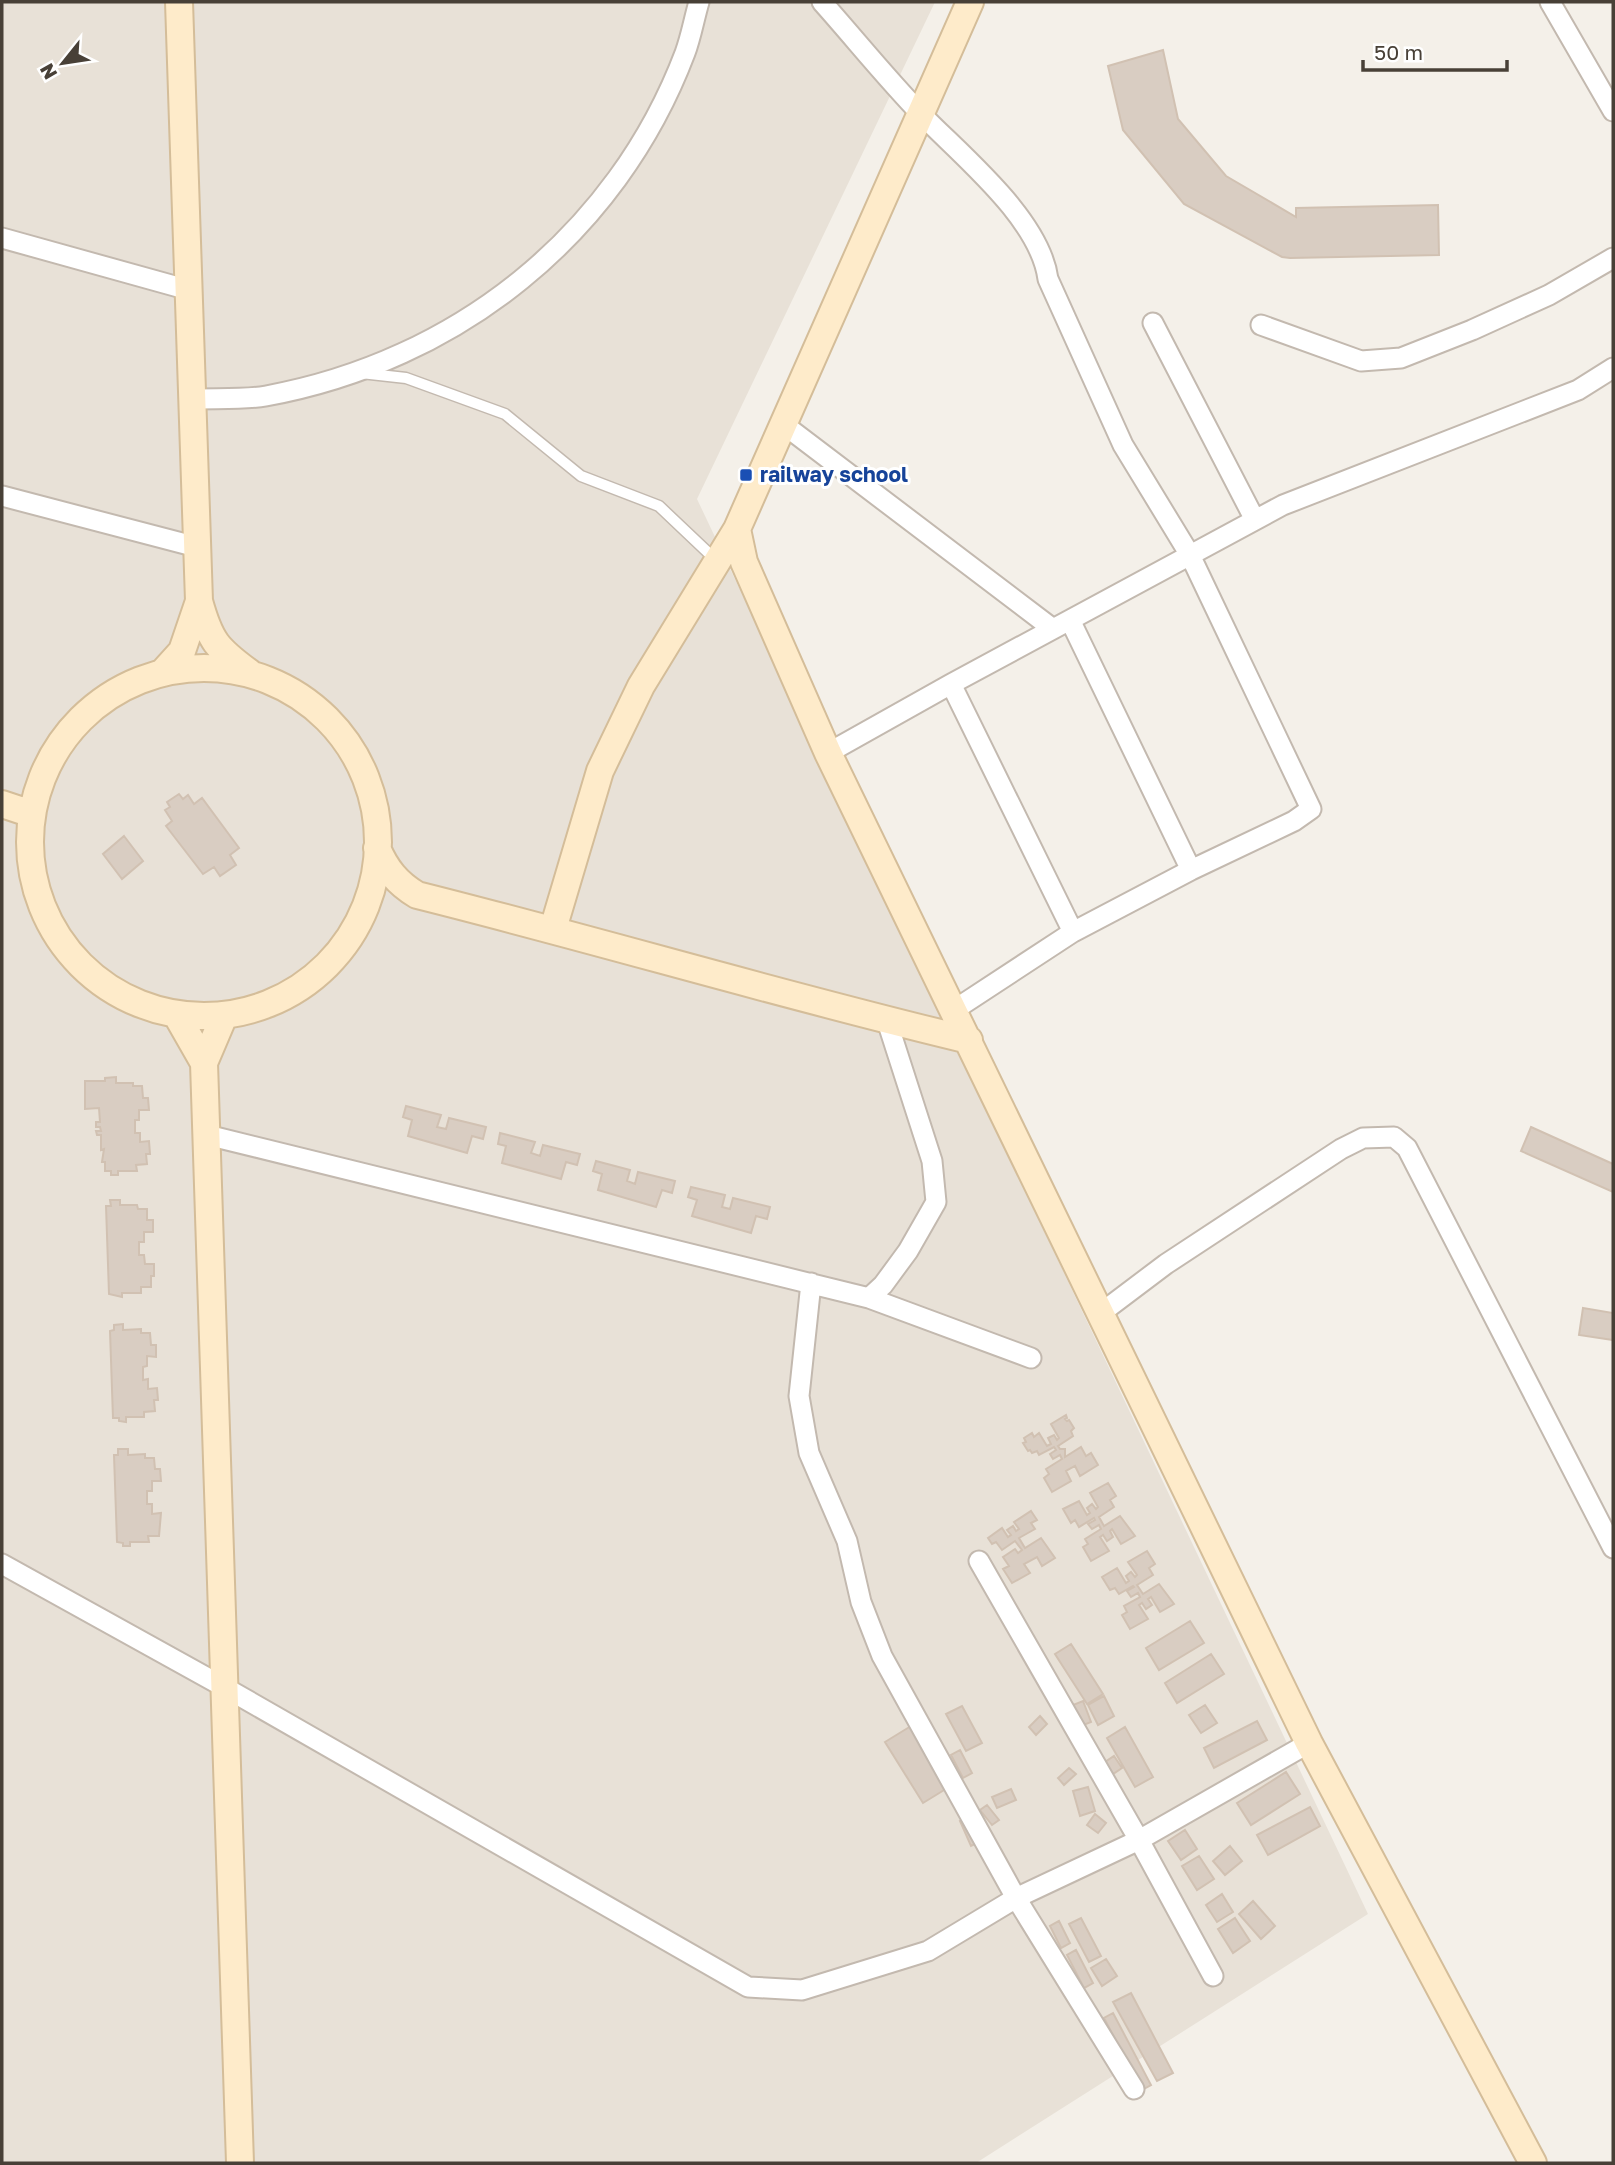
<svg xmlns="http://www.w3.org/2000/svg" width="1615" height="2165" font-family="'Golos Text',sans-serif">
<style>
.residential{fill:#e8e1d7}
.building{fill:#d9cdc2;stroke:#d1c1b2;stroke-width:2}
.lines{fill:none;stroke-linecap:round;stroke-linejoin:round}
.lane-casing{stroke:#c3b9af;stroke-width:13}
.street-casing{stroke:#c3b9af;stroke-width:23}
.secondary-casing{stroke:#d4bd99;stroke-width:30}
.lane{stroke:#fff;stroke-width:10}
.street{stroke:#fff;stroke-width:19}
.secondary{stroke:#feebca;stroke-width:26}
.transit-dot{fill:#1a4fb4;stroke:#fff;stroke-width:2.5}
.labels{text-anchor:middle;stroke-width:6;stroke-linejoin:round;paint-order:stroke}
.transit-label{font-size:21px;font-weight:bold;fill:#164399;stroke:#fff;text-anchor:start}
</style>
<rect width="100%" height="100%" fill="#f4f0e9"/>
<path class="residential" d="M2,2H935L697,499L1368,1914L976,2163H2Z"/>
<path class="building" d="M1163,50L1178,119L1226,176L1296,217V208L1438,205L1439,255L1290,258L1282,257L1184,204L1123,130L1108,66Z
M179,794L183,799L188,795L194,804L202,798L239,848L230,855L236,865L220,876L214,867L203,874L166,826L172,821L165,810L170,807L167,802Z
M124,836L143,861L122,879L103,854Z
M116,1077V1083H133V1086H142L143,1098H148L149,1110H139V1120H135V1133H140V1142L149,1141L150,1154H146L147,1164L136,1165L137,1171H118V1175H111V1171H105V1162H102L104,1149L101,1150V1135H97L96,1131H101L100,1127H96V1122H100L99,1108L85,1109V1081H105V1078Z
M406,1106L441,1115L437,1127L446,1129L449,1118L486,1127L483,1139L472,1136L467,1153L408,1136L412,1120L403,1117Z
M1531,1127L1613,1164V1192L1521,1151Z
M500,1133L535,1142L531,1153L540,1156L543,1145L580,1154L577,1165L566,1162L561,1179L502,1163L506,1146L498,1144Z
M596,1161L630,1170L627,1181L635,1184L638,1172L675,1181L672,1193L662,1190L656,1207L598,1190L602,1174L593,1171Z
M691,1187L725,1195L722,1207L730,1209L733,1198L770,1207L767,1219L756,1216L751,1233L692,1216L697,1200L688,1197Z
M110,1200H120V1205H137L138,1209H147V1220H153V1232H144V1242H139V1255H144L145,1264H154V1276H151V1287H141V1293H122V1297L109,1294L106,1206H111Z
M1583,1308L1613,1313V1340L1579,1335Z
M123,1324V1330L141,1329V1333H150L151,1345H156V1357L147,1356V1366L143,1367V1380L148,1379V1389L157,1388L158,1400H154L155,1411L144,1412V1417H126V1422L119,1421V1418H113L110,1331L114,1330V1325Z
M1066,1415L1067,1418L1065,1419L1067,1421L1069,1420L1074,1428L1071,1431L1073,1436L1058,1446L1060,1449H1065V1457L1081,1447L1086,1456L1091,1453L1098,1465L1080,1476L1075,1466L1066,1471L1071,1481L1052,1492L1044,1478L1049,1474L1046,1469L1062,1459L1060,1455L1053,1459L1050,1454L1056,1450L1054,1447L1039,1455L1037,1451L1032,1453L1030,1450L1028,1451L1023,1443L1026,1442L1024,1438L1032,1433L1034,1437L1039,1433L1047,1446L1051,1444L1048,1438L1054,1435L1057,1440L1059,1438L1051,1424Z
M118,1449H128V1455L145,1454V1458H154L155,1469H160L161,1481H152V1491H147V1504H152V1514L161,1513L159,1536H148L149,1542H130V1546H123V1543L117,1542L114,1455H118Z
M1108,1483L1116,1496L1110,1500L1114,1507L1099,1517L1104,1526L1120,1516L1135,1536L1121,1544L1112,1529L1110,1531L1113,1537L1107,1541L1103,1535L1100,1537L1109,1551L1091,1561L1083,1547L1088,1544L1085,1539L1101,1529L1099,1525L1092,1529L1088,1524L1095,1520L1094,1518L1079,1527L1075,1520L1071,1523L1063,1509L1079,1501L1087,1515L1090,1513L1087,1508L1092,1504L1096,1509L1098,1507L1090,1493Z
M1031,1511L1037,1520L1031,1523L1035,1529L1019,1538L1025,1548L1041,1538L1055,1558L1042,1566L1037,1557L1024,1564L1030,1573L1012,1583L1003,1569L1009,1566L1003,1557L1015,1549L1018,1553L1022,1550L1015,1541L1002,1550L996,1542L992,1544L988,1538L1002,1528L1008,1537L1011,1535L1007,1530L1013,1526L1016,1531L1019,1529L1014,1522Z
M1147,1551L1155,1564L1149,1568L1153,1575L1137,1585L1143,1594L1159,1584L1174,1604L1160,1612L1151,1597L1148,1599L1152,1605L1146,1609L1142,1603L1139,1605L1148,1619L1130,1629L1122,1615L1127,1612L1124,1606L1140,1597L1138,1593L1131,1597L1127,1591L1134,1587L1133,1586L1119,1594L1115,1588L1110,1590L1102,1577L1117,1568L1126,1583L1129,1581L1126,1576L1131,1572L1135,1577L1137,1575L1128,1562Z
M1190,1621L1204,1643L1159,1670L1146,1648Z
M1071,1644L1103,1694L1087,1704L1055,1654Z
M1211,1654L1224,1674L1177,1703L1165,1683Z
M1104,1696L1114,1716L1098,1725L1088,1705Z
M1083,1701L1091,1722L1081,1726L1073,1705Z
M1205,1705L1217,1723L1201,1733L1189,1715Z
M962,1706L982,1743L966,1751L946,1714Z
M1040,1716L1047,1724L1036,1735L1029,1727Z
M1257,1721L1267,1740L1214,1768L1204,1748Z
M911,1726L949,1787L923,1803L885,1742Z
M1125,1727L1153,1777L1135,1787L1107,1738Z
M960,1750L972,1773L963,1778L951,1755Z
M1114,1756L1122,1768L1113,1774L1105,1762Z
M1069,1768L1076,1774L1064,1785L1058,1778Z
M1286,1772L1300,1794L1251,1825L1237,1803Z
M1088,1787L1095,1811L1080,1816L1073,1791Z
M1011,1789L1016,1800L997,1808L992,1797Z
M987,1805L999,1820L992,1825L980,1810Z
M1310,1807L1320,1826L1268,1855L1257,1835Z
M1095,1814L1106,1823L1098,1833L1087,1825Z
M967,1818L979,1842L971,1846L960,1821Z
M1185,1830L1197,1849L1181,1860L1168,1841Z
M1230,1846L1242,1861L1225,1875L1213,1861Z
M1199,1856L1214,1879L1197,1890L1182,1866Z
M1222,1894L1233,1912L1217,1922L1206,1905Z
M1253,1901L1275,1926L1261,1939L1239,1914Z
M1081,1918L1101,1956L1089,1962L1069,1924Z
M1235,1918L1250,1941L1233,1953L1218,1929Z
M1059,1921L1070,1943L1061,1948L1050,1926Z
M1076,1950L1093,1983L1084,1988L1067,1955Z
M1106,1959L1117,1976L1102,1986L1091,1968Z
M1131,1993L1173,2073L1157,2081L1113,2002Z
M1113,2013L1151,2085L1142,2090L1104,2018Z"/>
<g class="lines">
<defs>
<path id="lane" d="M361,373L406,378L505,414L581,476L659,506L717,561"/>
<path id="street" d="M822,2C855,39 887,79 922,115C963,157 1040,219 1048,279L1123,445L1190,555L1311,809L1294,821L1191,870L1073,932L954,1010
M1550,2L1613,111
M2,238L189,290
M1153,323L1255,520
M1261,325L1361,361L1401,358L1472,330L1549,295L1613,258
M192,399C216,398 243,400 266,396C457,361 616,235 685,53C691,37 694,19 699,2
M783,424L1053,629
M2,496L197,547
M1070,620L1191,870
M951,684L1073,932
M828,753L951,684L1283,505L1578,390L1613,368
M207,1135L869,1298L1031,1358
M811,1283L799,1396L809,1453L847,1541L861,1602L882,1656L1016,1898L1134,2089
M869,1298L883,1285L908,1251L936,1202L932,1161L887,1021
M1101,1313L1166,1264L1341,1149L1363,1138L1394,1137L1407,1148L1613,1548
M979,1561L1139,1840L1213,1976
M2,1564L224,1687L748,1987L802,1990L928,1951L1016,1898L1139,1840L1309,1743"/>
<path id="secondary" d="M179,2L199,601C210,641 217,649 250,673
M737,529L744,562L828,753L1309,1743L1533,2163
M30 842a174 174 0 1 1 348 0a174 174 0 1 1-348 0Z
M163,672L182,651L199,601
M2,804L32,814
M377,848C386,869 397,883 417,895C601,941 784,996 969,1040
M553,929L600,771L641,686L737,529L970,2
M176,1014L204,1063
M224,1016L204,1063L240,2163"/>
</defs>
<use href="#lane" class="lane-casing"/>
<use href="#street" class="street-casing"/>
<use href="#secondary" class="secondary-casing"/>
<use href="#lane" class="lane"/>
<use href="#street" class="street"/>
<use href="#secondary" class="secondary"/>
</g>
<rect class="transit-dot" x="739" y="468" width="14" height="14" rx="3.5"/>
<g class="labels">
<g class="transit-label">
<text x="760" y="482">railway school</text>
</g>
</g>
<rect width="1615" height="2165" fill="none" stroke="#484037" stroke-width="7"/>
<g transform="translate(63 63) rotate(240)" stroke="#ffffff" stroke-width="5" paint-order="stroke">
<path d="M0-5L12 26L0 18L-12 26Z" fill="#484037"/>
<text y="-10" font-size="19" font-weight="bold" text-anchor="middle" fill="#484037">N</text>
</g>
<path d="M1363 60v10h144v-10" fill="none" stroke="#484037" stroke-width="3.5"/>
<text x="1374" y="60" font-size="21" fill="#484037" stroke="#ffffff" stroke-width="5" paint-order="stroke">50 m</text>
</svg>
